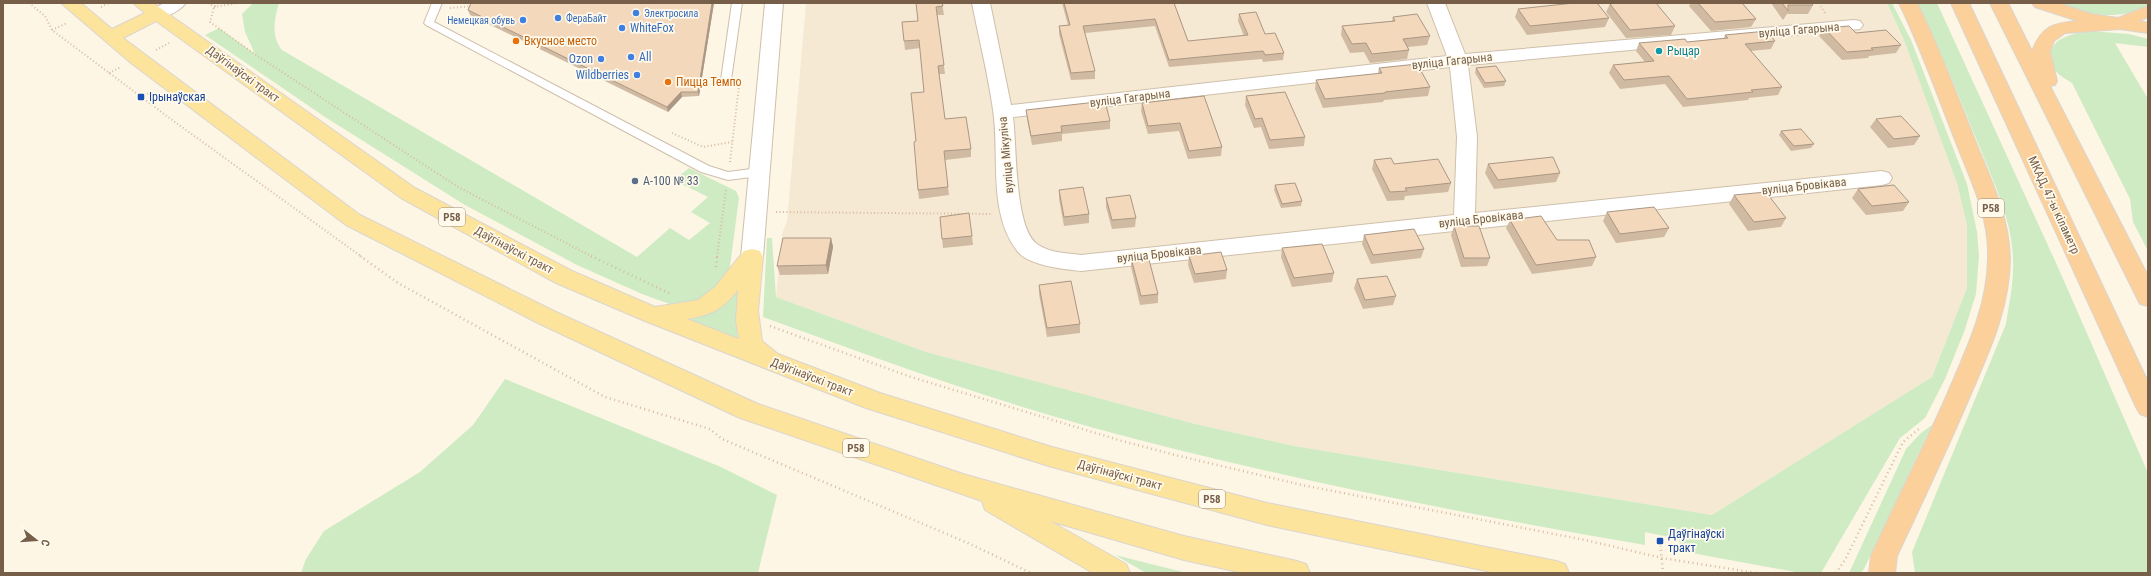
<svg xmlns="http://www.w3.org/2000/svg" width="2151" height="576" font-family="'Roboto Condensed',sans-serif">
<style>
.residential{fill:#f5e9d3}
.green{fill:#ceebc3}
.lines{fill:none;stroke-linecap:round;stroke-linejoin:round}
.service-casing{stroke:#cfbfab;stroke-width:2}
.minor-casing{stroke:#cfbfab;stroke-width:2}
.primary-casing{stroke:#dbd5d0;stroke-width:2}
.trunk-casing{stroke:#dbd5d0;stroke-width:2}
.path-far1{stroke:#d8bb9e;stroke-width:2;stroke-dasharray:1 2.5;stroke-linecap:butt}
.path{stroke:#d8bb9e;stroke-width:2.5;stroke-dasharray:1 3.5;stroke-linecap:butt}
.service{fill:#fff;fill-rule:evenodd}
.minor{fill:#fff;fill-rule:evenodd}
.primary{fill:#fde49c;fill-rule:evenodd}
.trunk{fill:#fbd09b;fill-rule:evenodd}
.wall{fill:#d1baa2}
.shaded-wall{fill:#aa9784}
.building{fill:#f3d8bc;stroke:#aa9784}
.shop-dot{fill:#3f7fe0;stroke:#fffaec;stroke-width:1.5}
.food-dot{fill:#e8710a;stroke:#fffaec;stroke-width:1.5}
.culture-dot{fill:#0f9aa8;stroke:#fffaec;stroke-width:1.5}
.transit-dot{fill:#1a4fb4;stroke:#fffaec;stroke-width:1.5}
.service-dot{fill:#5c6f8a;stroke:#fffaec;stroke-width:1.5}
.labels{text-anchor:middle;stroke-width:3.5;stroke-linejoin:round;paint-order:stroke}
.far-shop-label{font-size:10px;fill:#366cbe;stroke:#fffaec;text-anchor:start}
.shield{fill:#fffaec;stroke:#9f8d7a;stroke-width:1}
.shield-label{font-size:11px;font-weight:bold;fill:#765e49}
.shop-label{font-size:12px;fill:#366cbe;stroke:#fffaec;text-anchor:start}
.street-label{font-size:12px;fill:#765e49;stroke:#fffaec}
.food-label{font-size:12px;fill:#c56008;stroke:#fffaec;text-anchor:start}
.culture-label{font-size:12px;fill:#0d838f;stroke:#fffaec;text-anchor:start}
.transit-label{font-size:12px;fill:#164399;stroke:#fffaec;text-anchor:start}
.service-label{font-size:12px;fill:#4e5e75;stroke:#fffaec;text-anchor:start}
</style>
<rect width="100%" height="100%" fill="#fdf6e5"/>
<path class="residential" d="M806,3H1887L1904,40L1957,183L1967,225V288L1932,377L1712,515L1294,446L1195,424L926,352L776,297L782,234L787,221Z"/>
<path class="green" d="M253,3H279C274,20 271,36 282,50L637,257L670,228L689,240L710,223L691,212L708,197L674,180L689,168L736,191L739,198L728,281L719,294L678,307L642,294L577,265L465,205L325,117L205,35L219,28L255,54L245,32L242,14Z
M1887,3H1892L1911,40L1967,184L1977,232L1979,256L1976,294L1964,332L1945,379L1925,418L1900,438L1821,573H1801L1681,551L1679,539L1645,532V545C1460,513 1275,477 1094,428C982,397 872,357 763,317L767,238H772L776,297L926,352L1195,424L1294,446L1712,515L1932,377L1967,288V225L1957,183L1904,40Z
M1916,3H1937L2061,274L2148,473V573H1915L1912,552L2006,324C2009,304 2014,282 2013,261C2013,222 1994,183 1980,148C1960,99 1941,50 1916,3Z
M2052,3H2148V6C2113,22 2087,14 2052,3Z
M2089,31L2129,34L2148,39V47L2115,43L2148,99V251L2133,222L2130,199L2072,83C2066,79 2058,75 2055,70C2038,43 2069,33 2089,31Z
M738,287L739,315L737,340L688,319L711,312Z
M505,379L721,467L777,495L758,573H301L306,559L324,531L420,472L473,425Z
M1932,425L1864,569L1860,573H1849L1906,449L1921,433Z
M1115,555L1187,573H1146Z"/>
<g class="lines">
<defs>
<path id="service" d="M432,3H442L434,22L709,166L728,172L759,168L764,172L759,176L728,180L701,172L426,25L424,23Z
M732,3H742L731,80L726,83L721,80Z"/>
<path id="minor" d="M164,3H186C179,12 162,20 151,18L148,14L151,10Z
M765,3H783L763,257L760,263L752,265L744,263L741,257Z
M972,3H990L1011,105L1447,56L1427,3H1445L1465,54L1854,20L1860,21L1863,25L1860,29L1468,65L1477,137L1475,213L1882,171L1889,173L1892,178L1889,183L1882,185L1081,271C1064,269 1030,266 1018,252C987,214 1000,155 993,110C988,74 979,39 972,3ZM1450,67L1457,137L1454,215L1081,255C1067,253 1049,253 1037,244C1014,227 1017,146 1013,117Z"/>
<path id="primary" d="M61,3H81L112,29L145,13L133,3H153L415,188L572,271L655,307L698,300L715,287L744,251L752,249L760,251L763,257L758,311L762,341L778,354L880,393L1052,447L1267,503L1556,561L1565,564L1569,573H1496L1267,525L1052,467L866,408L645,321L556,283L401,198L156,21L123,38L360,215L556,312L758,404L963,474L1184,536L1297,561L1306,564L1310,573H1243L1184,560L1050,521L1126,564L1130,573H1093L985,510L982,501L740,418L540,324L346,225L131,63ZM738,290L736,321L739,339L687,319C711,315 722,310 738,290Z"/>
<path id="trunk" d="M1899,3H1917C1939,47 1956,93 1975,140C1990,178 2009,215 2010,258C2010,307 1989,352 1970,396C1947,450 1922,503 1897,556L1895,573H1869L1871,556C1895,503 1922,451 1946,397C1965,352 1987,309 1988,259C1990,217 1970,179 1955,140C1937,94 1921,48 1899,3Z
M1951,3H1969L2148,382V417L2140,414L2136,407Z
M1990,3H2008L2032,51C2042,26 2053,23 2078,21L2035,7L2032,3H2058L2091,14L2118,18L2148,6V17L2139,21L2148,23V33L2120,29L2065,33L2054,41L2050,51L2057,81L2055,85L2050,86L2148,276V306L2140,304L2137,298Z"/>
</defs>
<use href="#service" class="service-casing"/>
<use href="#minor" class="minor-casing"/>
<use href="#primary" class="primary-casing"/>
<use href="#trunk" class="trunk-casing"/>
<path class="path-far1" d="M29,3L45,16L52,30L168,117L362,257
M208,3L214,7L238,3
M218,3L214,7L210,22L256,55L458,187L593,257
M1819,3L1825,13
M101,7L109,3
M450,8L473,6
M52,30L67,23
M156,50L169,43
M109,73L121,67
M141,97L152,92
M672,133L703,147L732,142
M730,162L739,86
M776,212L991,214
M717,257L726,189"/>
<path class="path" d="M360,256L398,283L605,397L710,429L722,439L968,543L1031,573
M591,256L671,294
M716,267L717,256
M770,326L911,377L1122,441L1175,455L1302,485L1585,540L1662,558L1756,573
M1660,541L1663,573
M1836,573L1845,560L1903,442L1920,428"/>
<use href="#service" class="service"/>
<use href="#minor" class="minor"/>
<use href="#primary" class="primary"/>
<use href="#trunk" class="trunk"/>
</g>
<path class="wall" d="M714,3L699,96L682,97L668,112L470,15L468,10Z
M916,3H942L944,15H937L945,74H939L945,119L971,149V157L945,160L949,195L919,199L918,190L916,141L924,92L920,48L905,50L902,22L918,21Z
M1062,3H1174L1188,41L1244,36L1238,21L1239,14L1265,34L1284,53L1283,60L1263,62L1262,59L1169,67L1155,26L1085,33L1095,71V79L1071,80L1059,34V26L1068,25Z
M1568,3H1597L1609,18L1605,27L1527,35L1515,17L1518,9L1567,4Z
M1691,3H1742L1756,19L1751,27L1711,31L1689,6Z
M1771,3H1811L1813,5L1808,14H1787L1783,20Z
M1610,4L1675,26L1671,35L1626,38L1606,12Z
M1393,17L1430,36L1427,45L1408,47L1409,50L1407,59L1370,63L1364,52L1350,53L1341,35L1342,26L1392,21Z
M1824,28L1856,33L1901,45L1896,53L1869,56L1868,58L1842,60L1819,36Z
M1725,35L1775,41L1771,49L1751,51L1782,87L1778,95L1749,98L1748,100L1683,107L1665,84L1620,89L1609,73L1613,65L1645,62L1636,51L1639,43L1687,42L1724,38Z
M1379,68L1430,87L1428,96L1384,100L1383,102L1323,108L1315,89L1316,80L1378,74Z
M1476,68L1506,81L1504,86L1484,88L1475,73Z
M1204,96L1222,147L1221,156L1188,159L1179,131L1148,134L1141,111L1142,103Z
M1246,96L1305,137L1304,146L1269,149L1261,127L1254,128L1245,105Z
M1026,110L1110,121V129L1062,134V141L1032,145L1027,119Z
M1876,119L1920,136L1914,145L1888,148L1870,127Z
M1781,131L1814,144L1811,148L1791,151L1779,135Z
M1374,160L1394,164L1451,183L1448,192L1405,196L1404,200L1387,201L1372,169Z
M1488,164L1560,173L1556,182L1494,189L1485,173Z
M1275,185L1302,201L1301,206L1281,208L1274,190Z
M1858,189L1909,202L1903,211L1866,215L1852,198Z
M1059,190L1089,214V223L1064,226L1059,199Z
M1734,195L1786,218L1781,227L1748,231L1729,204Z
M1106,198L1136,218L1135,227L1112,229L1106,207Z
M1607,212L1669,228L1664,237L1616,243L1603,221Z
M940,217L972,236L973,245L943,248Z
M1510,220L1596,257L1592,266L1532,274L1506,228Z
M1454,226L1490,258L1487,266L1461,267L1451,235Z
M1364,235L1424,249L1421,258L1371,264L1362,244Z
M831,238L833,247L828,274L780,275L777,266Z
M1282,248L1334,273L1332,282L1292,287L1281,257Z
M1189,256L1227,270L1226,279L1194,283L1188,265Z
M1131,258L1158,294V303L1140,305L1131,267Z
M1357,279L1396,296L1393,305L1363,309L1354,288Z
M1039,285L1080,324V333L1047,337L1039,294Z"/>
<path class="shaded-wall" d="M712,3H714L699,96L698,92Z
M681,92L682,97L668,112L667,107Z
M831,238L833,247L828,274L826,265Z"/>
<path class="building" d="M471,3H712L698,92H681L667,107L468,10Z
M916,3H942L943,6L936,7L944,65L938,66L945,119L966,117L971,149L944,151L948,187L918,190L914,142L916,141L911,93L924,92L919,40L904,41L902,22L918,21Z
M1064,3H1174L1188,41L1248,35L1239,14L1256,12L1265,34L1275,33L1284,53L1265,55L1263,51L1169,60L1155,19L1083,26L1095,71L1071,73L1059,26L1070,25Z
M1574,3H1597L1609,18L1530,26L1518,9Z
M1616,3H1656L1675,26L1630,30L1610,4Z
M1698,3H1742L1756,19L1715,22Z
M1782,3H1811L1813,5H1788V11Z
M1417,14L1430,36L1403,39L1409,50L1372,54L1366,43L1352,44L1342,26L1395,21L1393,17Z
M1849,26L1856,33L1886,30L1901,45L1871,48L1873,50L1847,52L1824,28Z
M1767,31L1775,41L1745,44L1782,87L1751,90L1753,92L1687,99L1669,76L1624,80L1613,65L1654,61L1639,43L1685,39L1687,42L1728,38L1725,35Z
M1417,64L1430,87L1385,92V93L1325,99L1316,80L1382,73L1379,68Z
M1496,66L1506,81L1485,83L1476,68Z
M1285,92L1305,137L1270,140L1262,118L1255,119L1246,96Z
M1204,96L1222,147L1189,151L1180,123L1148,126L1142,103Z
M1105,101L1110,121L1061,126L1062,132L1031,136L1026,110Z
M1901,116L1920,136L1894,139L1876,119Z
M1801,129L1814,144L1794,146L1781,131Z
M1553,157L1560,173L1498,180L1488,164Z
M1391,158L1394,164L1438,159L1451,183L1405,188L1407,191L1390,192L1374,160Z
M1295,183L1302,201L1282,204L1275,185Z
M1894,185L1909,202L1872,206L1858,189Z
M1083,187L1089,214L1064,217L1059,190Z
M1766,192L1786,218L1754,222L1734,195Z
M1130,195L1136,218L1112,220L1106,198Z
M1654,207L1669,228L1620,234L1607,212Z
M969,213L972,236L942,239L940,217Z
M1541,216L1557,240H1589L1596,257L1536,265L1510,220Z
M1454,226H1479L1490,258H1464Z
M1414,229L1424,249L1373,255L1364,235Z
M783,238H831L826,265L777,266Z
M1322,244L1334,273L1294,278L1282,248Z
M1221,252L1227,270L1195,274L1189,256Z
M1148,256L1158,294L1141,296L1131,258Z
M1387,276L1396,296L1365,300L1357,279Z
M1071,281L1080,324L1047,328L1039,285Z"/>
<g class="shop-dot">
<circle cx="636" cy="13" r="4"/>
<circle cx="558" cy="18" r="4"/>
<circle cx="523" cy="20" r="4"/>
<circle cx="622" cy="28" r="4"/>
<circle cx="631" cy="57" r="4"/>
<circle cx="601" cy="59" r="4"/>
<circle cx="637" cy="75" r="4"/>
</g>
<g class="food-dot">
<circle cx="516" cy="41" r="4"/>
<circle cx="668" cy="82" r="4"/>
</g>
<circle class="culture-dot" cx="1659" cy="51" r="4"/>
<g class="transit-dot">
<rect x="137" y="93" width="8" height="8" rx="2"/>
<rect x="1656" y="537" width="8" height="8" rx="2"/>
</g>
<circle class="service-dot" cx="635" cy="181" r="4"/>
<g class="labels">
<g class="far-shop-label">
<text x="644" y="17">Электросила</text>
<text x="566" y="22">ФераБайт</text>
<text x="515" y="24" text-anchor="end">Немецкая обувь</text>
</g>
<g class="shield">
<rect x="1978" y="199" width="26" height="18" rx="3"/>
<rect x="439" y="208" width="26" height="18" rx="3"/>
<rect x="843" y="439" width="26" height="18" rx="3"/>
<rect x="1199" y="490" width="26" height="18" rx="3"/>
</g>
<g class="shield-label">
<text x="1991" y="212">Р58</text>
<text x="452" y="221">Р58</text>
<text x="856" y="452">Р58</text>
<text x="1212" y="503">Р58</text>
</g>
<g class="shop-label">
<text x="630" y="32">WhiteFox</text>
<text x="639" y="61">All</text>
<text x="593" y="63" text-anchor="end">Ozon</text>
<text x="629" y="79" text-anchor="end">Wildberries</text>
</g>
<g class="street-label">
<text transform="translate(1799 30) rotate(-5)" y="4">вуліца Гагарына</text>
<text transform="translate(1452 61) rotate(-6)" y="4">вуліца Гагарына</text>
<text transform="translate(243 74) rotate(36)" y="4">Даўгінаўскі тракт</text>
<text transform="translate(1130 98) rotate(-7)" y="4">вуліца Гагарына</text>
<text transform="translate(1006 155) rotate(-95)" y="4">вуліца Мікуліча</text>
<text transform="translate(1804 186) rotate(-6)" y="4">вуліца Бровікава</text>
<text transform="translate(2054 205) rotate(65)" y="4">МКАД, 47-ы кіламетр</text>
<text transform="translate(1481 219) rotate(-6)" y="4">вуліца Бровікава</text>
<text transform="translate(514 250) rotate(28)" y="4">Даўгінаўскі тракт</text>
<text transform="translate(1159 254) rotate(-6)" y="4">вуліца Бровікава</text>
<text transform="translate(812 377) rotate(21)" y="4">Даўгінаўскі тракт</text>
<text transform="translate(1120 475) rotate(15)" y="4">Даўгінаўскі тракт</text>
</g>
<g class="food-label">
<text x="524" y="45">Вкусное место</text>
<text x="676" y="86">Пицца Темпо</text>
</g>
<g class="culture-label">
<text x="1667" y="55">Рыцар</text>
</g>
<g class="transit-label">
<text x="149" y="101">Ірынаўская</text>
<text x="1668" y="538">Даўгінаўскі<tspan x="1668" dy="14">тракт</tspan></text>
</g>
<g class="service-label">
<text x="643" y="185">А-100 № 33</text>
</g>
</g>
<rect width="2151" height="576" fill="none" stroke="#765e49" stroke-width="8"/>
<g transform="translate(36 540) rotate(107)" stroke="#fffaec" stroke-width="3" paint-order="stroke">
<path d="M0-3L7 15L0 10L-7 15Z" fill="#765e49"/>
<text y="-6" font-size="11" font-weight="bold" text-anchor="middle" fill="#765e49">С</text>
</g>
</svg>
